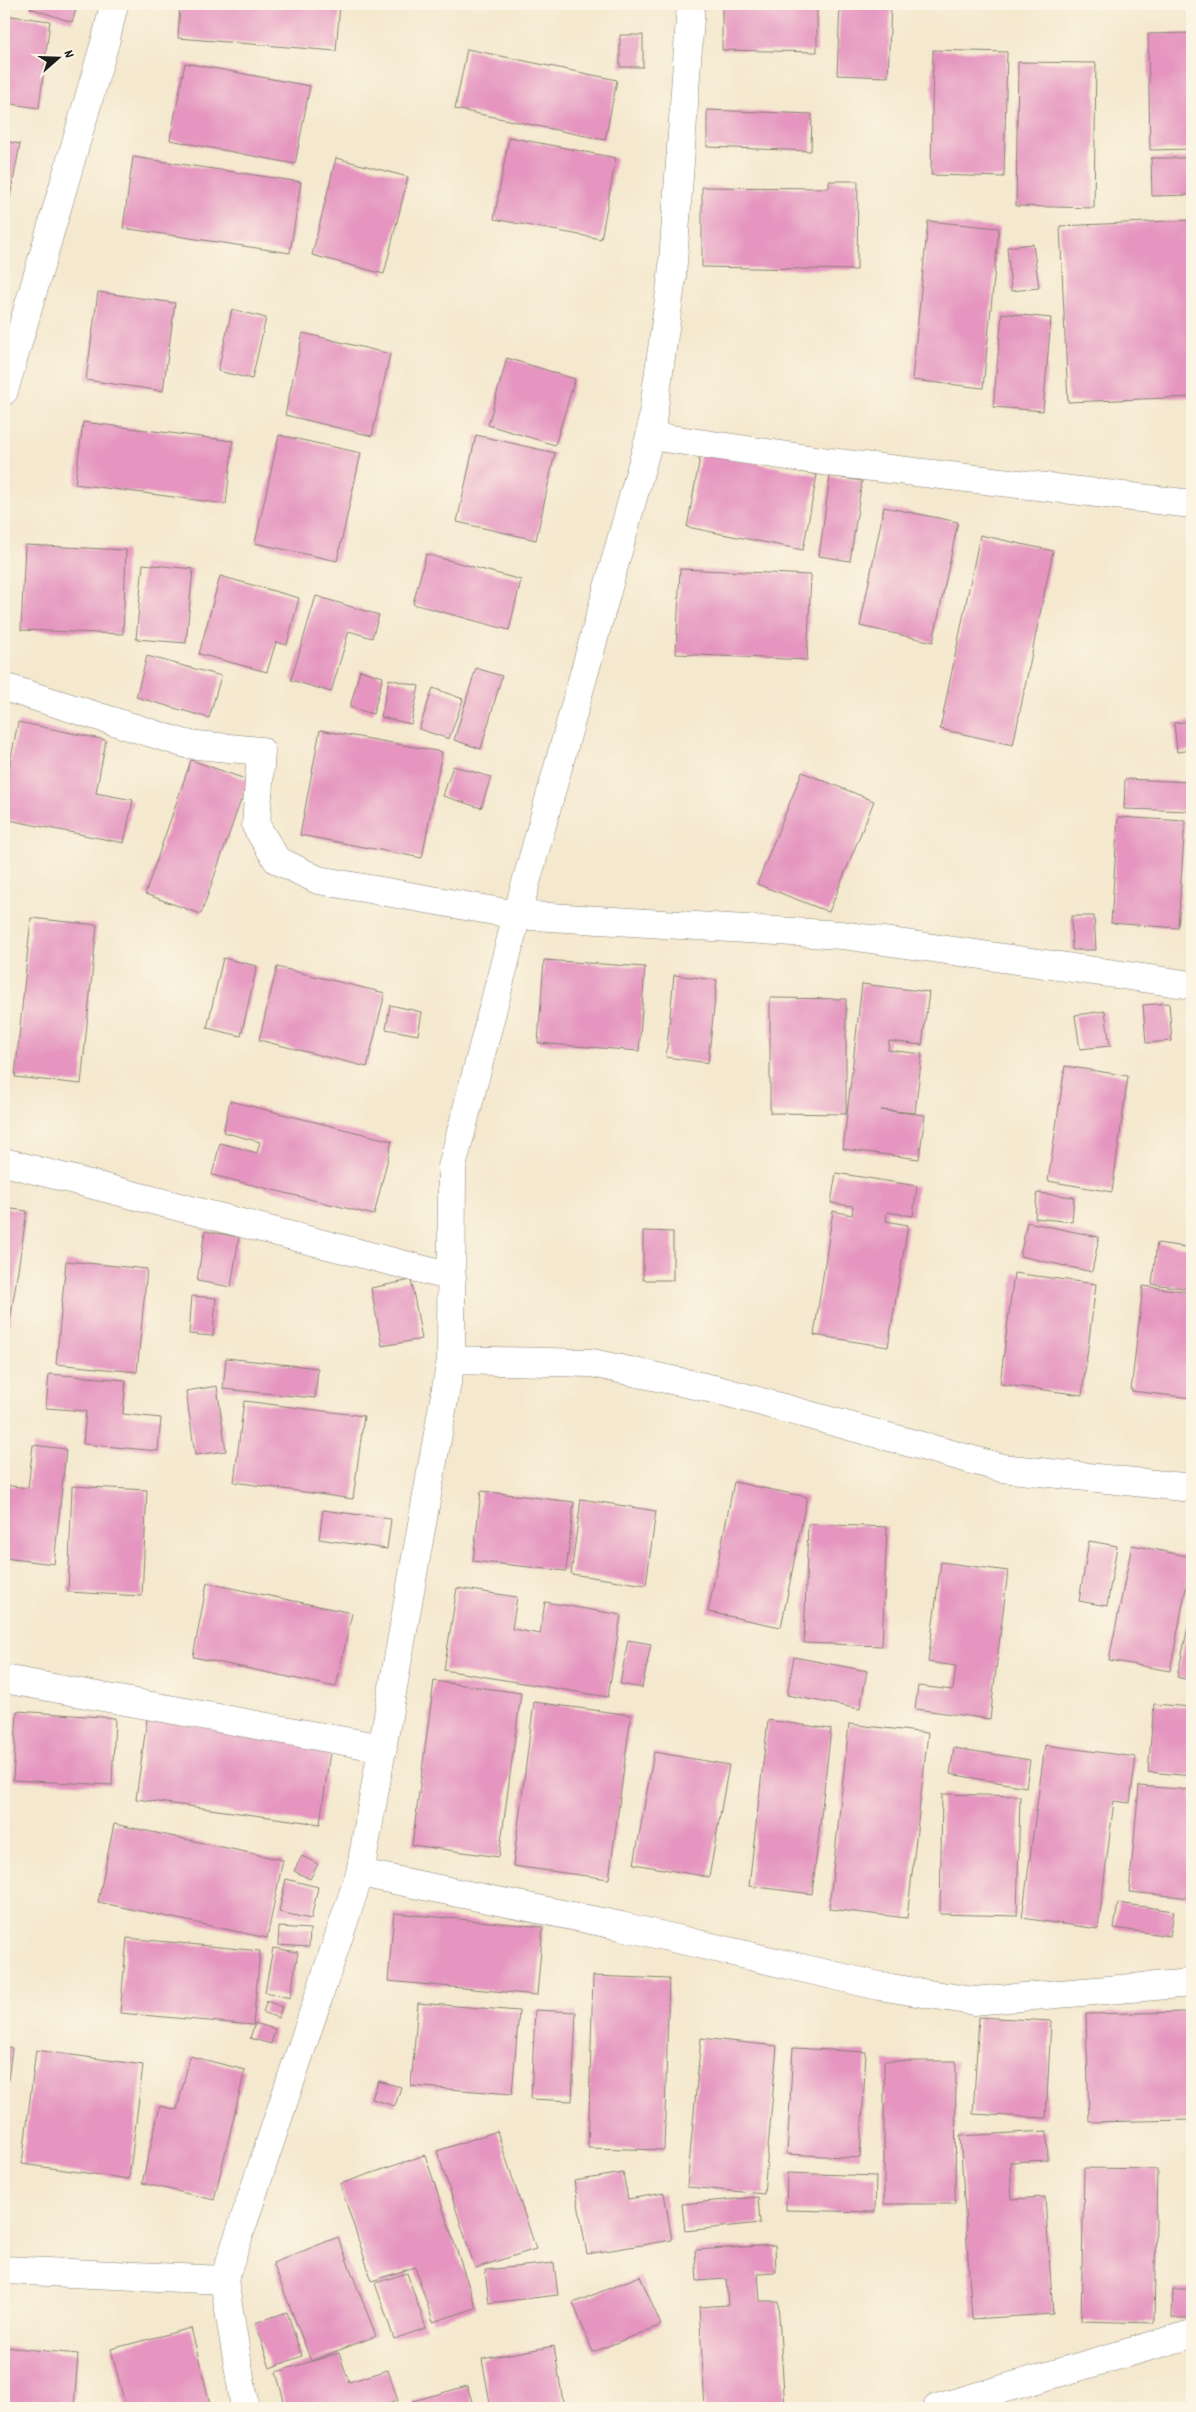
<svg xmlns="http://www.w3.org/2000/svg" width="1196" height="2412" font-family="Dekko,sans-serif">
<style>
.building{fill:#e595c0}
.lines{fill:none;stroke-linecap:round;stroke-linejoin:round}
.minor-casing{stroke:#888275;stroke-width:29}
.minor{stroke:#fff;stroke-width:28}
</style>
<rect width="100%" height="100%" fill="#fcf5e5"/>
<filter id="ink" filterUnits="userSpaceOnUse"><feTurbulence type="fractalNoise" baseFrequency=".02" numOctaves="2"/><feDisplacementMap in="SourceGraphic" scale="10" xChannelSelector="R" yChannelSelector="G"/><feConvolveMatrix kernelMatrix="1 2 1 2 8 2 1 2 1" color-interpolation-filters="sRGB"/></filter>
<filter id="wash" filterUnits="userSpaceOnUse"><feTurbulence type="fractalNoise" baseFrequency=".0096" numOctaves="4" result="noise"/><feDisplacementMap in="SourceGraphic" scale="20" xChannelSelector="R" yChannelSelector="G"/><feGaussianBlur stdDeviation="1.12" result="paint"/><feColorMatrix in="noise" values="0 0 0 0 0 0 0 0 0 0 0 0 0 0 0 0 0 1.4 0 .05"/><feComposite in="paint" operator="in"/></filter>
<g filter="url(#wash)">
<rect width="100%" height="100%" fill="#f4e8ce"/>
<g id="blocks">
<path class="building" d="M31,4H78L72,22L30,8Z
M180,4H340L336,51L178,38Z
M722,4H817V52L722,50Z
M840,4H891L888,77L837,75Z
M4,15L50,21L39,108L4,103Z
M1192,33V149L1150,150L1148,34Z
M620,35H643V67H620Z
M467,49L617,80L605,140L455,109Z
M933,50L1007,52L1004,177L931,175Z
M1018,62L1096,63L1094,208L1016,206Z
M185,63L310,86L295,164L170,140Z
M707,110L812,114L811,151L707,147Z
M509,137L616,158L601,239L494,219Z
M4,141L20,144L5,224H4Z
M133,157L301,182L290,253L123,228Z
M336,158L408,177L384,274L312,255Z
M1151,158H1192V195L1152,196Z
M829,181H858L857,270L702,267V187L829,188Z
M1192,220V397L1068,402L1060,226Z
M928,221L999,228L983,388L912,380Z
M1033,244L1039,288L1011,291L1007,247Z
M98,292L175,303L163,391L86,380Z
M232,309L266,318L252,379L218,371Z
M1002,313L1051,318L1043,411L993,407Z
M303,333L390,354L372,436L285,415Z
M507,358L575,379L555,445L488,425Z
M83,422L233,441L226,504L75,484Z
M279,435L361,453L337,561L255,543Z
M476,435L555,453L536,540L457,522Z
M701,452L817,475L803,550L687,527Z
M830,476L862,481L850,561L819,556Z
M884,507L958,522L933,642L860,626Z
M980,535L1053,551L1013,745L940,729Z
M25,545L126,550L123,634L21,630Z
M426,554L521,580L509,630L413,604Z
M143,564L193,569L186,643L136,639Z
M680,569L811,575L807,660L676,654Z
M220,576L299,598L287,645L276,642L267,672L199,654Z
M316,596L379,615L372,638L349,631L331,692L291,680Z
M147,656L221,676L209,718L136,697Z
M476,668L502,676L481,749L454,740Z
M360,670L383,677L373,714L350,707Z
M389,679L419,686L411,724L381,717Z
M433,688L463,699L449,739L419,729Z
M1192,721V750L1177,752L1174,723Z
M18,722L106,740L96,793L133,800L124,843L4,819V794Z
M320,730L442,752L422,858L300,835Z
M191,760L248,780L201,914L145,894Z
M453,766L491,777L481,808L443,796Z
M802,772L874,801L829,912L757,884Z
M1125,779L1192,782V811L1124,809Z
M1118,817L1185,821L1178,928L1111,923Z
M1071,916H1094L1096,950H1072Z
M31,918L97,925L81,1084L15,1077Z
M223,958L257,966L241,1036L207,1028Z
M544,960L645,967L639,1051L538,1043Z
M277,967L385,993L367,1067L259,1040Z
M674,975L717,980L708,1063L666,1057Z
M862,984L929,992L922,1045L889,1041L888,1050L922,1054L915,1113L881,1110L925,1115L919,1159L843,1149Z
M770,998L846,999V1114L770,1113Z
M1169,1003L1172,1041L1146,1043L1143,1005Z
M390,1005L422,1012L418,1035L386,1029Z
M1105,1011L1110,1046L1080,1049L1075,1015Z
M1065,1066L1128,1076L1112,1192L1048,1181Z
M230,1101L392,1141L374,1215L212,1175L220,1143L257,1153L260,1142L223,1132Z
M836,1173L917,1186L913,1216L887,1212L886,1221L908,1225L888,1347L814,1335L833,1211L852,1215L853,1206L831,1203Z
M1037,1193L1074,1197L1072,1222L1035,1218Z
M4,1208L27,1211L9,1328L4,1327Z
M1027,1222L1099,1237L1092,1272L1020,1256Z
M205,1231L239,1237L231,1287L197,1281Z
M643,1231L673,1232V1280H643Z
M1157,1243L1192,1248L1191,1289L1152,1284Z
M66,1261L147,1269L137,1372L56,1364Z
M1014,1273L1096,1284L1082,1395L1000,1384Z
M411,1280L422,1339L382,1346L371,1288Z
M1143,1286L1192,1292V1398L1131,1391Z
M192,1296L216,1298L213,1336L189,1334Z
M4,1347L9,1348L5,1370H4Z
M226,1358L318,1368L315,1398L223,1389Z
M49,1374L126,1380L123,1414L161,1418L158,1451L83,1444L86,1411L46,1408Z
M217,1386L226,1451L195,1455L186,1391Z
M244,1401L364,1416L353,1499L234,1482Z
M33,1445L66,1449L54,1564L4,1558V1485L28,1488Z
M734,1482L807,1497L781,1627L708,1612Z
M72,1486L147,1490L142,1596L68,1592Z
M481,1491L574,1502L566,1571L473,1561Z
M581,1499L656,1511L646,1585L571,1574Z
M323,1510L391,1519L387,1549L319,1539Z
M808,1524L887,1527L882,1646L804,1643Z
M1089,1541L1117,1546L1107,1606L1079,1601Z
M1132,1545L1192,1557L1170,1671L1109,1660Z
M941,1562L1008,1571L990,1719L915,1709L918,1686L953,1690L956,1666L928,1662Z
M207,1583L352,1613L336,1687L193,1657Z
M457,1588L517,1597L512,1629L540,1634L545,1602L621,1615L608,1697L444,1670Z
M1191,1613H1192V1681L1177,1677Z
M628,1640L651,1644L642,1688L620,1684Z
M794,1657L867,1671L860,1709L787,1695Z
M434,1681L521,1693L499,1857L412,1845Z
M534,1702L631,1715L609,1879L513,1866Z
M1154,1704L1192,1707V1776L1148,1772Z
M17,1711L115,1718L112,1785L13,1780Z
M147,1719L331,1744L320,1824L136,1799Z
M768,1720L831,1729L812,1894L749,1886Z
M849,1724L928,1733L907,1918L829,1909Z
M1045,1745L1136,1757L1130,1803L1114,1801L1098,1929L1022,1918Z
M954,1748L1030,1760L1026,1787L950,1774Z
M654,1752L729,1765L709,1877L634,1864Z
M1139,1786L1192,1790V1898L1129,1892Z
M942,1794L1020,1796L1017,1916L940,1914Z
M114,1824L283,1860L267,1938L98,1902Z
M302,1856L318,1864L310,1879L294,1871Z
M286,1879L318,1887L311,1919L279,1912Z
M1118,1903L1174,1911L1170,1936L1114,1928Z
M394,1913L543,1927L537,1995L388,1981Z
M279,1927L310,1929L309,1947L278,1945Z
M127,1938L260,1951L253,2025L120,2013Z
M273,1948L298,1952L290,1998L265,1992Z
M593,1976L669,1979L664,2150L588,2148Z
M267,2001L282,2007L278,2018L263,2012Z
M418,2003L519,2011L512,2094L411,2086Z
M535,2010L576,2012L572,2101L531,2099Z
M1187,2012L1189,2120L1089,2122L1086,2014Z
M979,2017L1051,2021L1046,2118L973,2114Z
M255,2023L275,2029L271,2044L250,2038Z
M701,2038L777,2046L764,2194L687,2187Z
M4,2046L12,2048L5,2103H4Z
M793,2048L866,2052L860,2158L787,2154Z
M36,2050L143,2065L129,2179L22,2164Z
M190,2056L245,2070L214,2200L142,2183L160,2106L177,2110Z
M884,2061H956L955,2204H884Z
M378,2081L401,2087L395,2106L372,2099Z
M497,2131L536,2249L475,2268L437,2151Z
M1047,2131L1048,2160L1010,2162L1012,2199L1045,2197L1053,2314L972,2319L960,2136Z
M425,2155L476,2308L433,2322L415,2267L372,2281L340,2184Z
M1084,2168L1157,2169L1154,2323L1081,2321Z
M623,2173L628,2199L664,2193L672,2240L587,2254L574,2181Z
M787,2173L876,2176L875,2212L786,2210Z
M758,2197L760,2223L685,2231L682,2204Z
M338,2237L376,2336L311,2361L273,2263Z
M775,2245L776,2272L758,2273L760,2301H778L785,2408H705L699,2307L728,2305L726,2279L697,2281L695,2250Z
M554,2263L558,2295L489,2303L485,2270Z
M407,2273L426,2328L394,2339L375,2283Z
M640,2276L661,2325L593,2352L573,2303Z
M1173,2289H1192V2318H1172Z
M287,2312L302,2356L270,2368L255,2323Z
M191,2328L211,2408H126L111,2349Z
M554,2346L564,2408H491L482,2359Z
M4,2347L78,2354L74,2408H4Z
M339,2353L349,2382L388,2370L398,2401L374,2408H286L276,2372Z
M467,2386L474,2408H415L413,2401Z"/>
</g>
</g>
<g filter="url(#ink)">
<use href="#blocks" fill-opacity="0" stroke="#888275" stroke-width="1"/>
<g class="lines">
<defs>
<path id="minor" d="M4,391L106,39L114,4
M650,436L829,462L1192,504
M4,687L186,744L261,751L256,826L277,860L318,880L517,915L842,935L1192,985
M4,1162L452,1277
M451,1360L592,1363L718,1390L1002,1468L1192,1488
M4,1679L383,1748
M360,1873L621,1926L879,1986L973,2001L1192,1983
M4,2270L224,2280
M245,2408L224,2280L360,1873L451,1360L452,1167L517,915L650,436L672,277L691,4
M937,2408L1192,2334"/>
</defs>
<use href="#minor" class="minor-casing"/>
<use href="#minor" class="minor"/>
</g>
</g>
<rect width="1196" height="2412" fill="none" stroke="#fcf5e5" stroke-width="20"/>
<g transform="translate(58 58) rotate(70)" stroke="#fcf5e5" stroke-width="4" paint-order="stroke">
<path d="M0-4L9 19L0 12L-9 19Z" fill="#1c1c1c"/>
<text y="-8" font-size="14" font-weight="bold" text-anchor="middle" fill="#1c1c1c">N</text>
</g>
</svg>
